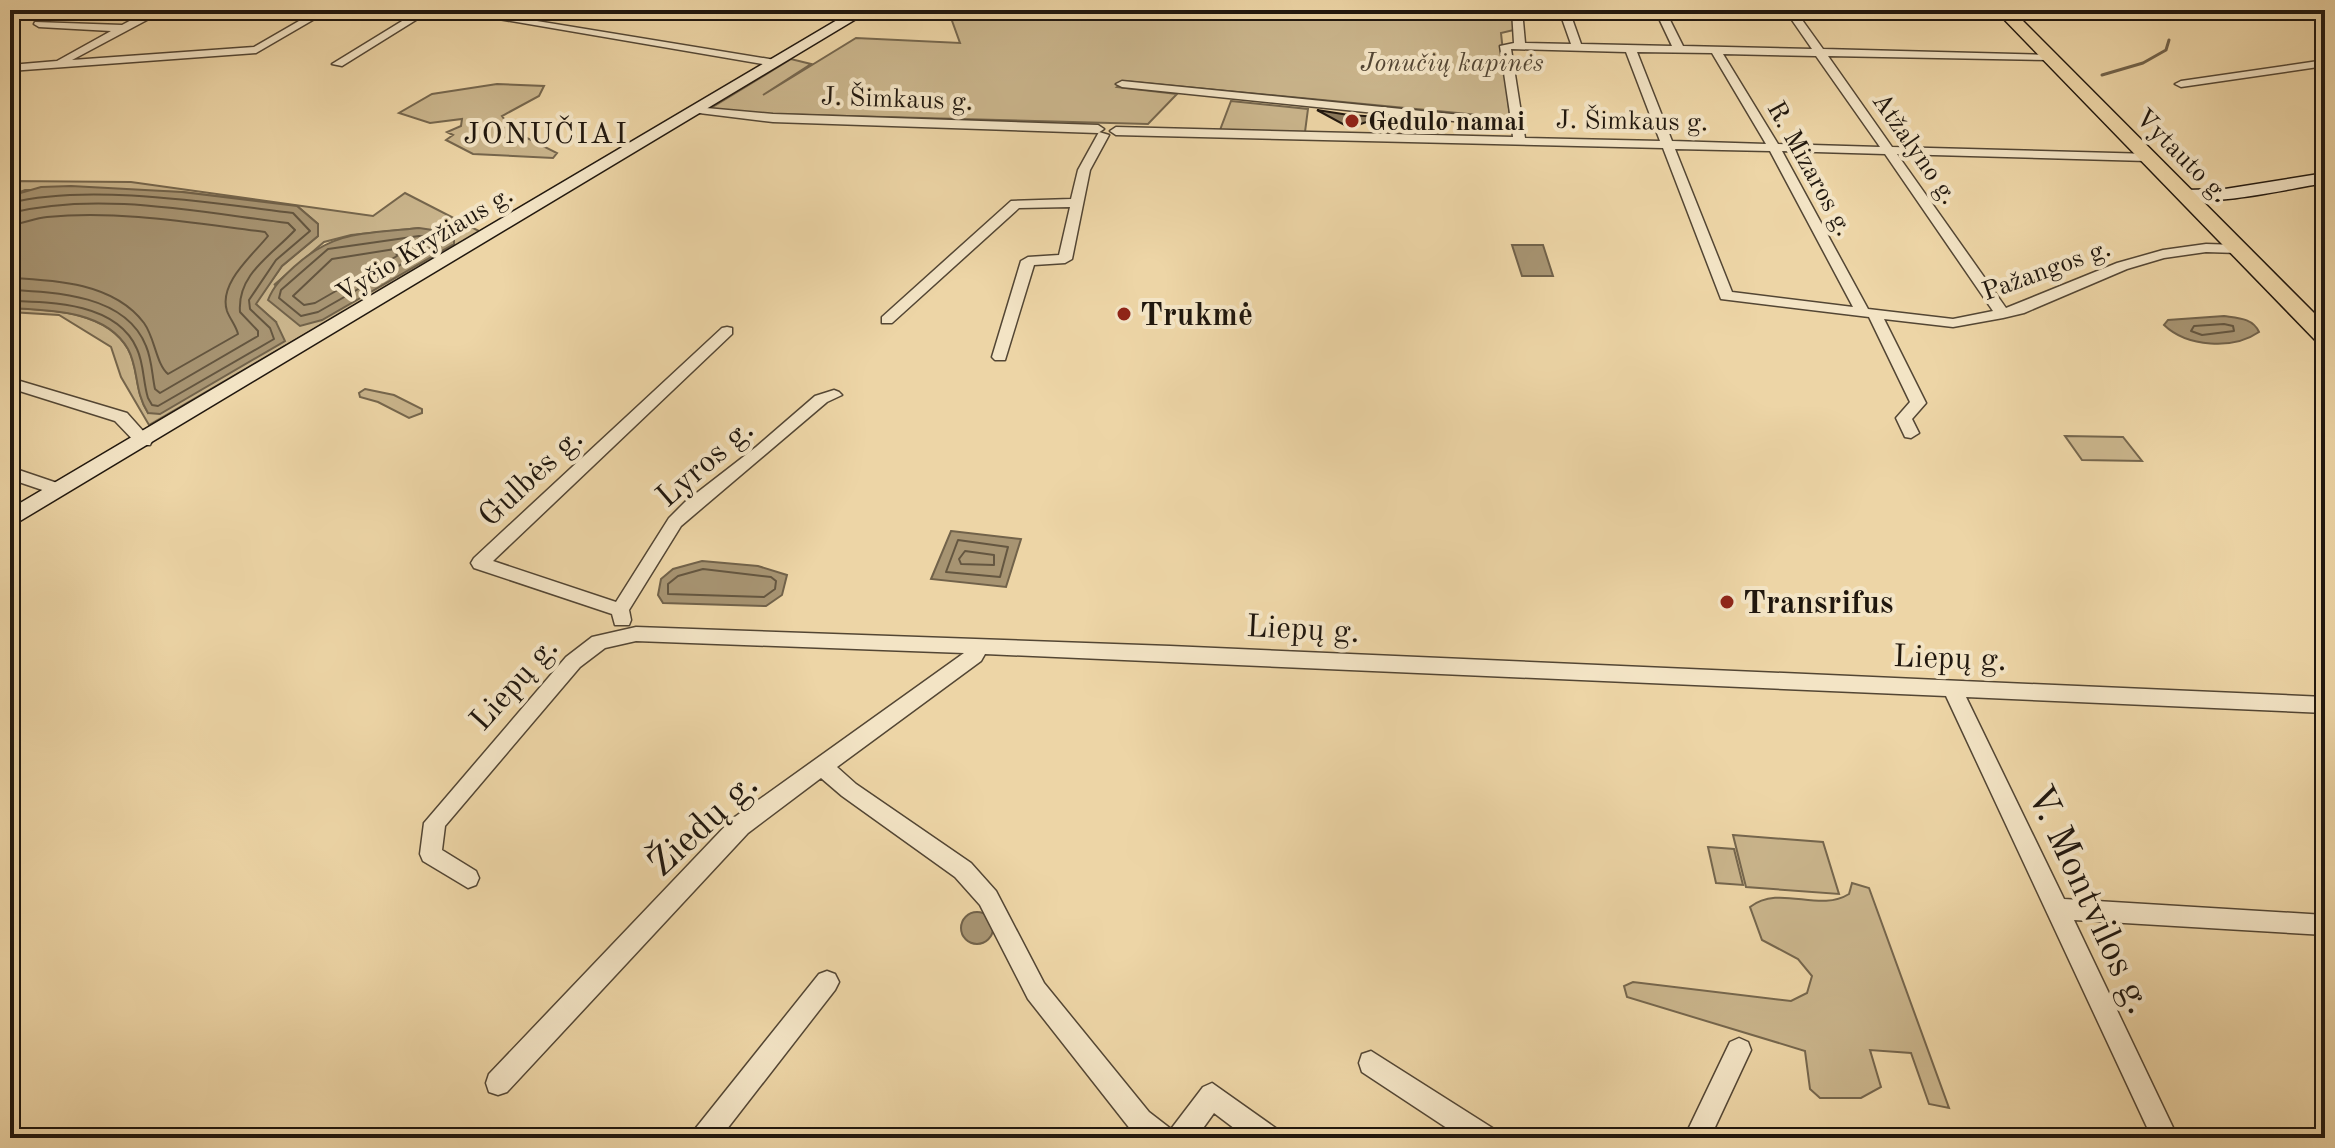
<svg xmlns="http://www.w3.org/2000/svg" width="2335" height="1148" font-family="'Old Standard TT',serif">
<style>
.green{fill:#cab58c;stroke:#75664d;stroke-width:2;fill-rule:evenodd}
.water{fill:#a79472;stroke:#71624a;stroke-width:2}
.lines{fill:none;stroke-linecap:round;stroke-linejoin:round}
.shore{stroke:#645640;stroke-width:2}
.stream{stroke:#71624a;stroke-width:3}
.building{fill:#8b7a5d;stroke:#20170e;stroke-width:2}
.street-casing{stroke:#534634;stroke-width:3}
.secondary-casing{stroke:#20170e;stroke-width:3}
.primary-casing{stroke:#20170e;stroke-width:3}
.street{fill:#f3e4c5;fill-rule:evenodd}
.secondary{fill:#f3e4c5;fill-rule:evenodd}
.primary{fill:#edd5a6;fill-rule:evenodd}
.poi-dot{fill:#8f2418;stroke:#f3e4c5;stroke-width:3}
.labels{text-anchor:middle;stroke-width:8;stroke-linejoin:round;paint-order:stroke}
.far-park-label{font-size:26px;font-style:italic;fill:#534634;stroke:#f3e4c5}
.far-street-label{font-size:26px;fill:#20170e;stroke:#f3e4c5}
.far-poi-label{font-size:26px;font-weight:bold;fill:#20170e;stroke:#f3e4c5;text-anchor:start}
.far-quarter-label{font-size:30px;letter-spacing:2px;fill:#20170e;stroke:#f3e4c5}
.poi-label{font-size:32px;font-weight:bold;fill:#20170e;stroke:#f3e4c5;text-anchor:start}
.street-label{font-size:32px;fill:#20170e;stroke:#f3e4c5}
.near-street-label{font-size:38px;fill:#20170e;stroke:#f3e4c5}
</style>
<rect width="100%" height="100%" fill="#edd5a6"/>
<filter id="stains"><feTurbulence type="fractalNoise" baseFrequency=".0025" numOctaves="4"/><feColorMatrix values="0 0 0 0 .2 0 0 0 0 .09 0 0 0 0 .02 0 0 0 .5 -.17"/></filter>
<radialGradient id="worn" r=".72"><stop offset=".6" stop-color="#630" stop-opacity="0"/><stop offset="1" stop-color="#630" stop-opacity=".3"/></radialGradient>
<path class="green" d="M1137,10H1285L1287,15L1359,18L1360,10H1516L1518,29L1501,33L1510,118L1124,81L1117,87L1177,94L1148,124L732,113L711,108L791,59L811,64L763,95L856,38L960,43L951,18Z
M497,84L544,86L539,96L502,116L513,131L557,153L553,158L473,154L446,140L453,135L447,132L461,126L462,119L430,123L399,113L432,94Z
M1231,101L1308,109L1305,132L1220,130Z
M10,181L131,182L373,216L405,193L481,232L149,425L121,377L111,347L59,315L10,312V308C49,310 105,310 128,349C139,369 134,391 148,413L276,322L255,304L282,266L318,236V224L297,206L182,192L25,190L10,196ZM419,228L274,285L324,242L351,235Z
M365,389L394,395L422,409V413L409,418L378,402L360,397L359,393Z
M2065,436L2123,437L2142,461L2082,460Z
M1733,835L1823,842L1839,894L1746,887Z
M1708,847L1734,849L1743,885L1716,883Z
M1852,883L1869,888L1949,1108L1929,1104L1911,1053L1870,1050L1881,1087L1861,1098H1820L1810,1089L1805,1051L1627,997L1624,986L1633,982L1791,1001L1807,993L1812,976L1798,959L1762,940L1750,907C1780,884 1819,913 1849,894Z"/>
<path class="water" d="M71,186L182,192L297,206L318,224V236L282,266L256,304L276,322L285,341L160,414L148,413C134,391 139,369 128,349C106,310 49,310 10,308V196L41,187Z
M419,228L454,233V244L322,320L300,326L268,300C274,285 283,277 295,266C336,229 368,234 419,228Z
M1512,245H1543L1553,276H1522Z
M2224,316C2238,318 2253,318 2259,332C2233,350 2187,347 2164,325L2168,320Z
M951,531L1021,539L1006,587L931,579Z
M702,561L758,566L787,575L782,595L766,606L663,603L658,595L661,579L673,569Z
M961 928a16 16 0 1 1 32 0a16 16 0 1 1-32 0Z"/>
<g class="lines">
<path class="shore" d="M10,203C89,183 211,203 293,213L310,231L276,260L249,300L250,309L270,328L274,339L158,406L152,405L148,398C143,382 144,364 137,349C117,303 52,302 10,301
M10,213C99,191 198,212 288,223L295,230C272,255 237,274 240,312L258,331V336L160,393L155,389C152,375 152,360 146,346C126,295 56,292 10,290
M10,225C23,224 34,218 47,217C119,210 193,223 265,232L268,236C253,255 218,283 227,311C230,319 236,326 238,334L168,374C156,364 155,338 144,323C114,283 56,280 10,278
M419,236L435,238L437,244L318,312L301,316L279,298L281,290L328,249Z
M395,249L397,256L315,303L304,305L293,296L332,259Z
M2224,324L2233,326L2234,331L2202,335L2191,331L2194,326Z
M958,540L1008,547L1000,577L946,572Z
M965,551L994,555V565L961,564L959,559Z
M703,569L771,577L776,581L775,589L764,597L668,594V584L678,576Z"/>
<path class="stream" d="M2102,75L2143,63L2166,50L2169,40"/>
</g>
<path class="building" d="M1317,110L1349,115L1380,117L1350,128Z"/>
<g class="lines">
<defs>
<path id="street" d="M150,10H188L220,16L215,19L160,13L72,60L254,47L318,10H330L256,53L10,71V65L57,61L111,31L39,27L34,24L35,22L122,25Z
M420,10H432L342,66L332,64Z
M446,10H470L775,60L781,63L775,66Z
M807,10H834L859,16L854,19Z
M1512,10H1522L1525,43L1571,44L1559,10H1569L1581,44L1672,46L1655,10H1665L1683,46L1812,49L1785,10H1795L1823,49L2054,55V59L2050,60L1828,56L1892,147L2151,154L2153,157L2147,161L1897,154L2006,308L2117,263L2163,250L2206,244L2238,245L2245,249L2238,253L2206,252L2164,258L2127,269L2024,313L2003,318L1953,327L1884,319L1926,403L1912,419L1919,433L1911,438L1905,437L1896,418L1910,402L1869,317L1721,299L1663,148L1116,135L1110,131L1116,127L1513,137L1512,127L1122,87L1116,84L1122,81L1511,120L1500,46L1514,43ZM1511,49L1626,52L1660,141L1525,138ZM1637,52L1712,53L1766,144L1672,141ZM1723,54L1816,56L1880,147L1778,144ZM1675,149L1770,151L1853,307L1732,292ZM1782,151L1885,154L1993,311L1953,319L1868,309Z
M2325,60V66L2181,87L2175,84L2181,81Z
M695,107L773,114L1098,125L1104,129L1098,133L773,122L691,112L689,110Z
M1099,132L1109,135L1090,170L1072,259L1065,263L1034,265L1005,360H995L992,357L1021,261L1028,257L1059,255L1070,207L1019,208L892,323H882V317L1011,201L1071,199L1078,170Z
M727,327L732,328V334L493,561L616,602L669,518L685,502L756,447L815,396L834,390L839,392L842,395L827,402L681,526L629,610L631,620L629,625H615L612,614L474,568L471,563L474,558L722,328Z
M10,378L127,413L152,441L150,445H138L115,421L10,388Z
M10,467L66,486L68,490L60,496L10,479Z
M636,627L1170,646L2325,697V713L1966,697L2064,899L2325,915V935L2074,920L2178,1138H2152L1946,696L985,654L981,661L837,767L856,784L971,863L996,891L1044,983L1149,1112L1171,1129L1203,1087L1212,1083L1277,1129L1281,1138H1247L1214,1113L1196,1138H1141L1131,1130L1028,999L980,905L955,877L842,796L821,778L748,833L507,1092L498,1095L489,1092L486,1083L489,1074L732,819L964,653L636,641L605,648L580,667L445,826L442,850L476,871L479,878L476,885L468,888L423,861L420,854L424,823L566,657L592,637Z
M827,971L835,974L839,982L835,990L720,1138H691L695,1129L819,974Z
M1739,1038L1748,1042L1751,1050L1710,1138H1684L1730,1042Z
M1371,1051L1494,1129L1498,1138H1462L1362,1072L1359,1063L1362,1054Z"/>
<path id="secondary" d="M854,10H871L10,527V509Z
M2325,173V183C2298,187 2195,211 2177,195L2186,190L2225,189Z"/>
<path id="primary" d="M1995,10H2012L2325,324V344L2317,342Z"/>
</defs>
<use href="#street" class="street-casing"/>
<use href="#secondary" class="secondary-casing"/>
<use href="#primary" class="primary-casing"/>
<use href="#street" class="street"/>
<use href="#secondary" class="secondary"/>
<use href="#primary" class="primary"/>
</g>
<g class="poi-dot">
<circle cx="1352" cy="121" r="8"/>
<circle cx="1124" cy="314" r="8"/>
<circle cx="1727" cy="602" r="8"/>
</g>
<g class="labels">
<g class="far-park-label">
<text x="1452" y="71">Jonučių kapinės</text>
</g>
<g class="far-street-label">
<text transform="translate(897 98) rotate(2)" y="9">J. Šimkaus g.</text>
<text transform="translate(1632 120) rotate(1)" y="9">J. Šimkaus g.</text>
<text transform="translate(1916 148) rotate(55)" y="9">Atžalyno g.</text>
<text transform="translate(2183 155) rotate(45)" y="9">Vytauto g.</text>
<text transform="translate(1811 168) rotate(61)" y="9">R. Mizaros g.</text>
<text transform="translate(424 243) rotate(-31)" y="9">Vyčio Kryžiaus g.</text>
<text transform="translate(2046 269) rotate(-20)" y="9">Pažangos g.</text>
</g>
<g class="far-poi-label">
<text x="1368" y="130">Gedulo namai</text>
</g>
<g class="far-quarter-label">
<text x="546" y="143">JONUČIAI</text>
</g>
<g class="poi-label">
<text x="1140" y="325">Trukmė</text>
<text x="1743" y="613">Transrifus</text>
</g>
<g class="street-label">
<text transform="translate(704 462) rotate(-41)" y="11">Lyros g.</text>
<text transform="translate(530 476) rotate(-43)" y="11">Gulbės g.</text>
<text transform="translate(1303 628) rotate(3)" y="11">Liepų g.</text>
<text transform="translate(1950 657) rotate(2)" y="11">Liepų g.</text>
<text transform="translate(513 683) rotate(-48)" y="11">Liepų g.</text>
</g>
<g class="near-street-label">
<text transform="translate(702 823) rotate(-43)" y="13">Žiedų g.</text>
<text transform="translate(2091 899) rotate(65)" y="13">V. Montvilos g.</text>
</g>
</g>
<rect width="2335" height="1148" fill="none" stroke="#edd5a6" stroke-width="40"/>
<rect x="12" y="12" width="2311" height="1124" fill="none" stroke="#20170e" stroke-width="4"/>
<rect x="20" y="20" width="2295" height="1108" fill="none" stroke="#20170e" stroke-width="2"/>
<rect width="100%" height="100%" filter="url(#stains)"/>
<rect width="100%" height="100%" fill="url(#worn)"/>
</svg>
